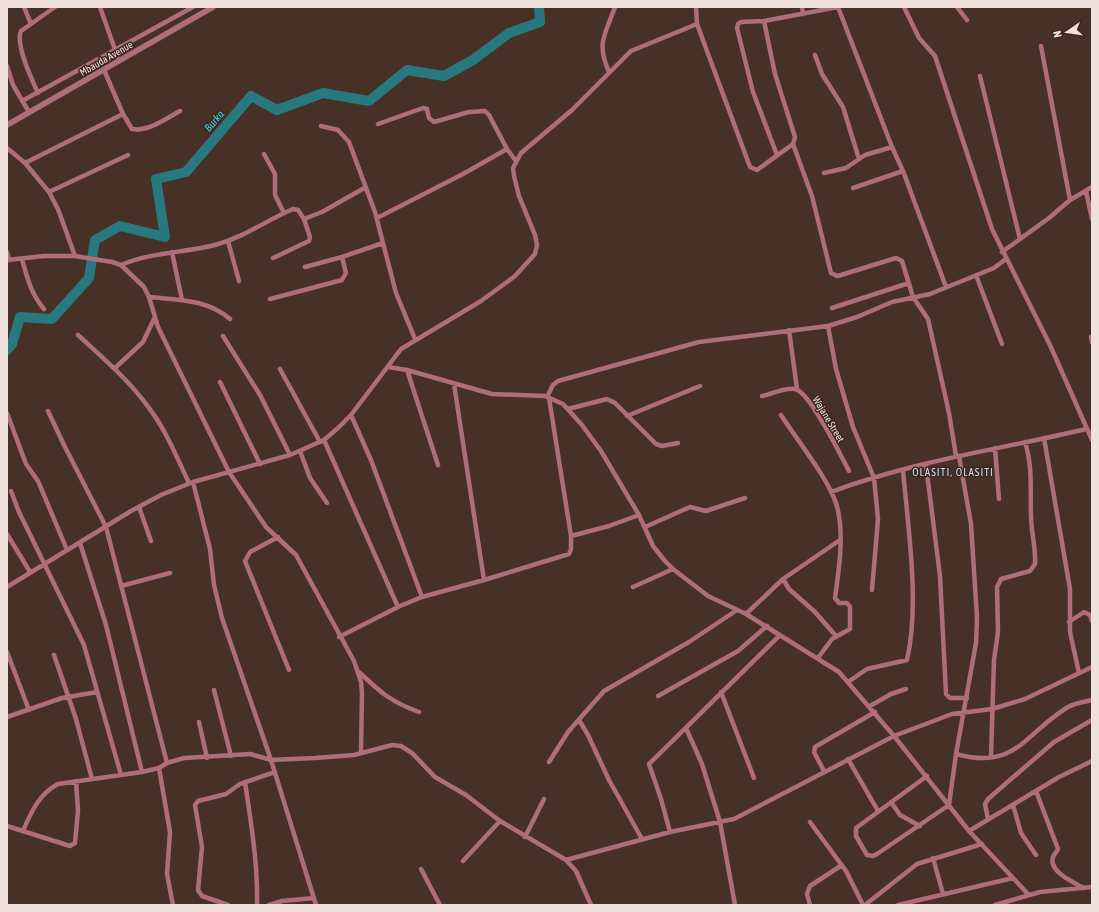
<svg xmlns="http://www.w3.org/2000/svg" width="1099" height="912" font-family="'Asap Condensed',sans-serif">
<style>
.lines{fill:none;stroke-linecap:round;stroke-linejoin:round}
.river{stroke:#27797f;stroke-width:10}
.minor{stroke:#ae6d79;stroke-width:4.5}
.tertiary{stroke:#ae6d79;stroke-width:5.5}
.labels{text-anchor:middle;stroke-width:3;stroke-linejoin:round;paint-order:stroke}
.street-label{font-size:10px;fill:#efe0d9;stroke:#3c271d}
.water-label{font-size:11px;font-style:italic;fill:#3ad9e5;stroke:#3c271d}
.neighbourhood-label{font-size:11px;letter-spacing:1px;fill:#cddff8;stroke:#3c271d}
</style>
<rect width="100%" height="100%" fill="#473126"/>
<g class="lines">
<path class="river" d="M7,350L12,344L20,317L52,319L89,278L95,240L120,226L165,237L156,179L186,172L251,96L277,110L323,93L369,101L407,70L444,76L473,60L509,33L540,22L539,7"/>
<path class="minor" d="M24,7L31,24
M100,7L119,61
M802,7L803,14
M838,7L892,147L903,171L946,287
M904,7L919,38L935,56L992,229L1050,345L1092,440
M957,7L967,20
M697,24L750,167L757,170L793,144L795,137L775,74L764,21
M1041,46L1070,200
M815,55L822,74L843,107L859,159
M7,66L13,85L29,112
M104,70L123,114L132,129C148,132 167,118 180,111
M609,72C596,43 605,35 615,7
M980,76L1020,239
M38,93C32,80 15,44 21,31L55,7
M22,101L193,7
M378,124L423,108L427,109L429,118L434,122L469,112L485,111L489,115L507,149L516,161
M793,144L812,196L831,273L837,276L841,275L896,258L902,261L913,297L928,319L949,413L956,456
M7,148L25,163L49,192L58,209L75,256
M264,154L275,174V195L284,213
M777,155L753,92L737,28L738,24L741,22L764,21L838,7
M25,163L123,114
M824,173L846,168L865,155L892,147
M853,188L903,171
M1086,191L1092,219
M49,192L128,155
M377,218L463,174L507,149
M228,241L239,281
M383,243L396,293L415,339
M7,252L9,260
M172,252L182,300
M1002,252L1049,218L1070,200L1092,187
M273,258L309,241L310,237L304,219
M22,259C27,277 31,294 44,309
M7,260L44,256H75L112,262L121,265L144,287L149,297L158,327L229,472L266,527L296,555L354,661L361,682L362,693L361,753
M121,265C151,252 184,253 215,245C245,237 265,221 293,209L298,210L304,219L322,212L366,187
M305,267L342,257
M976,275L1002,344
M149,297C178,300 207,299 230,319
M270,299L342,280L346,273L342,257L383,243L375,212L349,142L338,130L321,126
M832,308L909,283
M828,326L836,369L853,427L874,478L878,519L872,590
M789,330L797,389
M78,335C103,358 129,380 149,408C166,430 177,458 189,483
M223,336L260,395L290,455
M1091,337L1092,342
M388,367L407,370L492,394L545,396L563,404L582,425L601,451L639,515L653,546L665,561L673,569L708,596L746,614L839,672L894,736L969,831L1028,894
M115,368L143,342L154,319
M280,369L320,442
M407,370L438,465
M220,382L260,464
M454,384L484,580
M762,396C772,394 785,387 795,389C810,392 841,456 849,471
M547,397L553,385L558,381L699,342L828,326L857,317L892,302L930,294L994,268L1006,259
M568,409L607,399L615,403L656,444L662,446L678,443
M48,411L64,445L106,527L167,763
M7,413L26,464L38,481L67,550
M351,415L371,460L422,597
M781,415C797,440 827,477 836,503C845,532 839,568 835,598L839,603H847L850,607V629L832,639L818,658
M627,416L700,386
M1044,438L1070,589V632L1079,673
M324,440L398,607
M995,448L999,499
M300,451L310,478L327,503
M926,465L940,576L946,694L950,698H967
M193,482L210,549L214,585L222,618L271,760L316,905
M11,491L19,512L84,645L121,775
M831,492C913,461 1002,449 1086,429
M139,507L151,541
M645,527L690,507L706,511L745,498
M7,534L30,572
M571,536L609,526L639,515
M278,537L250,552L245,561L289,670
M783,579L789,589L815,612L836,636
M121,586L170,573
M7,587L131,511L161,495L193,482L290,455L324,440L338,428L351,415L401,349L481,301L515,276L535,254L537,245L535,235L519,196L514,176L513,168L521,153L572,110L631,51L697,24L696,7
M633,587L673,569
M746,614L783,579L840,540
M1069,622L1084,612L1090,615L1092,621
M339,637L400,606L422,597L484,580L569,554L571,549V536L549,398
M7,652L29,710
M54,655L76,719L92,779
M359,672C380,692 391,702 419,712
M848,682L867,669L907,660C920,604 908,528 903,470
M214,690L231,756
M721,692L754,778
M658,696L738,651L767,626
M870,706L891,694L906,689
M7,717L62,698L97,692
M579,720L588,735L609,780L642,839
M199,722L207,758
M686,728L702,764L720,822L735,905
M956,754C1016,771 1026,732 1068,707C1075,703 1084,702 1092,700
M991,757L994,660L998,632L997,587L1001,579L1030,571L1035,564C1036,548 1031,532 1031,515C1030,490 1033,467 1025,442
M848,759L878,811
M549,762L568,732L604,691L689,642L737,610
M159,768L170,832L167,874L173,905
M824,771L814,752L815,747L875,712
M142,772L159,768L167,763L184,758L250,754L271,760L315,758L354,755L392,745L401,746L412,753L435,777L466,795L500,821L566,860L576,871L591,905
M927,776L856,828V836L867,855L873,856L877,854L949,805L956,754L976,643L977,618L971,524L959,456
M245,782C251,823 258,864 257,905
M1036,791L1058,849C1057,852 1054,854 1053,857C1048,872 1075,883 1084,888
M891,802L900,815L920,826
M1013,805L1021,833L1036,855
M988,819L985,804L988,799L1054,742L1092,720
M810,822L846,871L863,905
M7,826L70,846L75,843L78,811L76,781
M23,831C31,812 39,794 58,784L142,772L106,625L80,543
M969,831L1059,777L1092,761
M670,832L661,799L649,764L780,635
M525,837L544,799
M933,858L943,894
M566,860L670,832L734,819L894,736L952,714L992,709L1025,699L1092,667
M463,861L500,821
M421,869L440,905
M228,905L202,896L198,890L202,847L195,805L198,801L226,794L240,784L275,772
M269,905L282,901L314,898
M810,905L807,894L810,886L842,865
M865,905L917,864L982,844
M898,905L1013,878
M995,905L1040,892L1092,887"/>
<path class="tertiary" d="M7,125L213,7"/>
</g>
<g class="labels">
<g class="street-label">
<text transform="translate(106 58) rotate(-30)" y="4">Mbauda Avenue</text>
<text transform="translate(829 419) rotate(59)" y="4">Wajane Street</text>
</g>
<g class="water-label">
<text transform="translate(214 121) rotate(-49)" y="4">Burka</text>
</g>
<g class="neighbourhood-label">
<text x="953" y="476">OLASITI, OLASITI</text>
</g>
</g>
<rect width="1099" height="912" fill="none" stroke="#efe0d9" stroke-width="16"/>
<g transform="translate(1067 32) rotate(257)" stroke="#3c271d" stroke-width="3" paint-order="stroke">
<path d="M0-3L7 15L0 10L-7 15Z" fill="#efe0d9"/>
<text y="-6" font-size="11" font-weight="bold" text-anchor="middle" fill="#efe0d9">N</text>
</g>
</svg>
